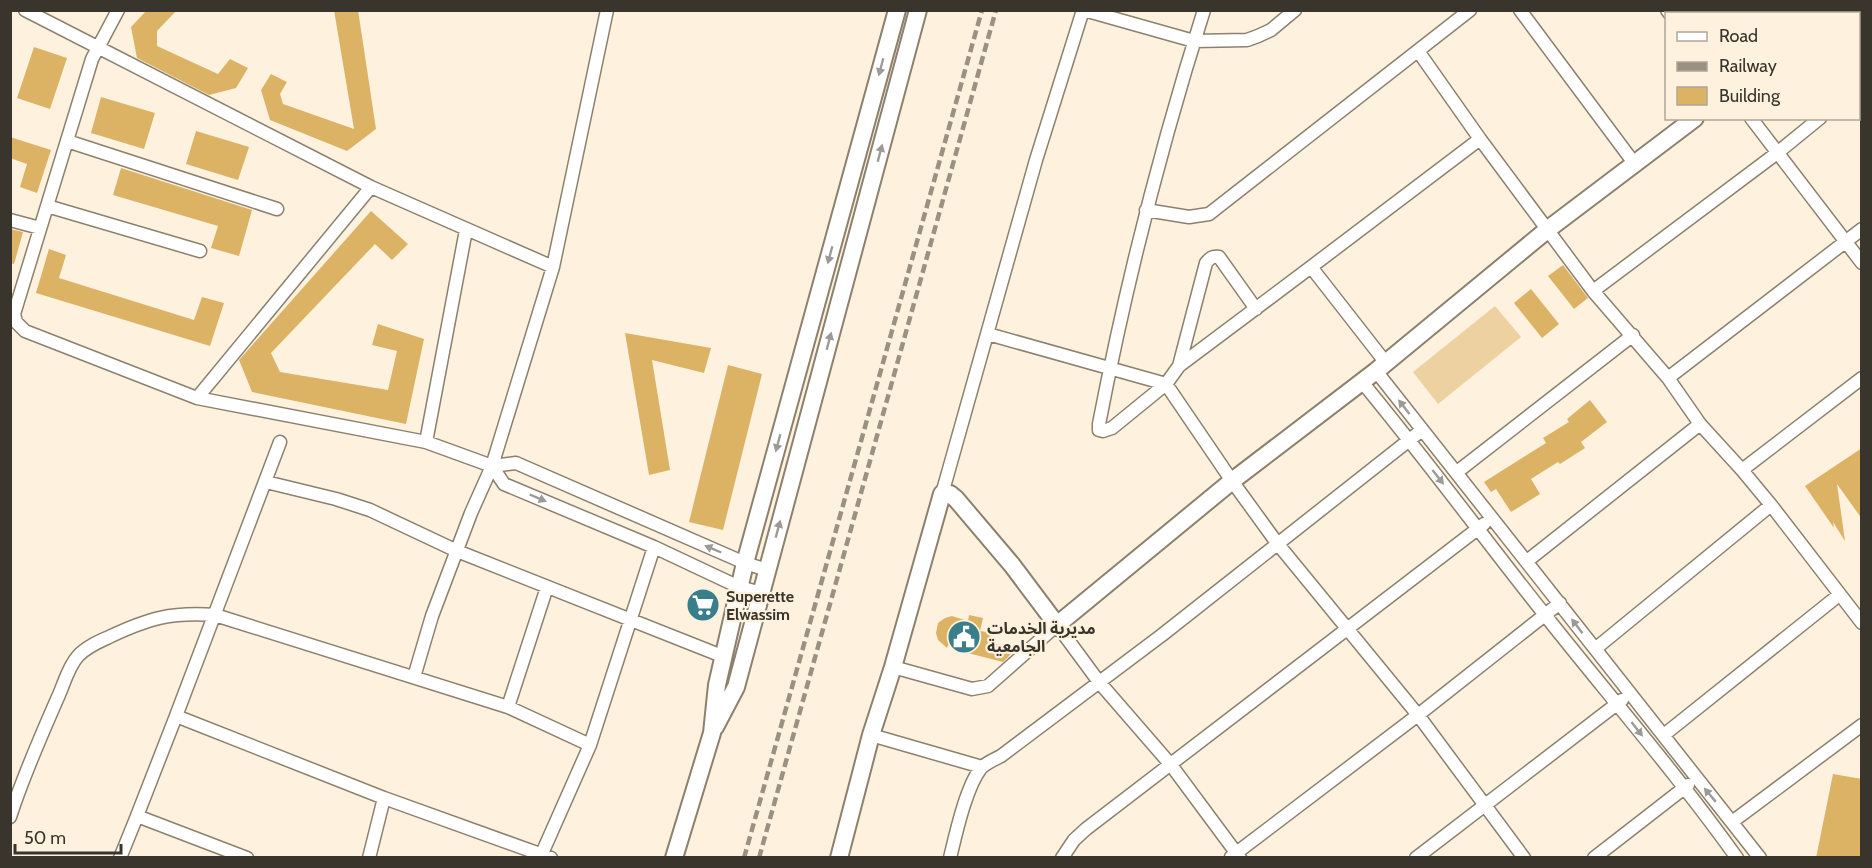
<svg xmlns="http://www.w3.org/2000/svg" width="1872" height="868" font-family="Cabin,'Noto Sans Arabic',sans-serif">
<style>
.green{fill:#edd1a0}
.building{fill:#dcb265}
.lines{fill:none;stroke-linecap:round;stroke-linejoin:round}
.street-casing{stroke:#8b816e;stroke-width:15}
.secondary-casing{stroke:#8b816e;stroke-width:20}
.street{stroke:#fff;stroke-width:12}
.secondary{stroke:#fff;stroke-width:16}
.rail{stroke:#9a9183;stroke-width:4.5;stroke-dasharray:9 4.5;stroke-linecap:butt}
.oneway{fill:#9c9a96}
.labels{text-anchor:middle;stroke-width:4.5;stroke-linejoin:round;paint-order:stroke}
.poi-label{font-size:16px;font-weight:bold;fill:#39342c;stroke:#fef2de;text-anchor:start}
</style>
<rect width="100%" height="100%" fill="#fef2de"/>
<path class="green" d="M1495,306L1521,337L1438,404L1413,372Z"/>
<path class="building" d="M147,10H177L157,31V46L218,74L230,59L248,68L236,88L209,95L137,58L131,27Z
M334,10H358L376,129L347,151L270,120L261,90L271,74L287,82L280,94L283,104L354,129Z
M34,47L67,58L50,109L17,98Z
M101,97L155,113L144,149L91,133Z
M196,131L249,147L238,180L186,164Z
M10,137L51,150L37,193L20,187L27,164L10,158Z
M121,168L252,210L239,256L211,248L218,226L113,195Z
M371,211L408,244L392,260L375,244L271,353L280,372L388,390L397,351L372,345L378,324L424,339L406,424L252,392L239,360Z
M10,229L23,232L14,264L10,263Z
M49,249L66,255L59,278L194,320L202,297L224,303L210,346L36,293Z
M1563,265L1588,298L1574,309L1548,276Z
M1531,289L1559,324L1542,338L1514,303Z
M625,333L711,348L704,373L652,360L670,470L649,475Z
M728,365L762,374L723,530L689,522Z
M1590,400L1607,422L1581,442L1585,448L1560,464L1558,462L1531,479L1540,494L1511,512L1496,489L1491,492L1484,482L1546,443L1543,438L1569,422L1567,419Z
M1862,448V519L1837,484L1845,541L1833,522L1834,528L1805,486Z
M969,615L983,618L980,631L992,633L989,643L1010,646L1011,654L1003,662L960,651L948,645L947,648L938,640L936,633L938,623L945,618L952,616L968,621Z
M1833,774L1862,779V858H1816Z"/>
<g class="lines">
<defs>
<path id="street" d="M25,10L371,187L553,267
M118,10L92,59L14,314L16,322L25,331L197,398L426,442L492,466L516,463L745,563L767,570
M1084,10L1194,41L1247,40L1258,36L1271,30L1295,10
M1204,10C1161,146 1126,284 1099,424V430L1103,431L1112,428L1166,384L1179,366L1311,267L1386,363
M1520,10L1634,163
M1667,10L1670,14
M1418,51L1480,139L1593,291L1668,378L1700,424L1742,470
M1858,87L1862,84
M1751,118L1862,263
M67,141L277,209
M47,206L200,251
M1146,210L1189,217L1209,214L1470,10
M10,220L40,228
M1311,267L1480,139
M1593,291L1777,153L1820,118
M988,334L1166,384L1232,481L1277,543L1418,715L1524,858
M1179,366L1206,263C1210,258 1212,256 1219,257L1256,309
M1376,371L1760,858
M1668,378L1862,229
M1862,378L1742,470L1771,505L1862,623
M1362,382C1425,458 1483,537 1545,615C1609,696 1677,774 1737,858
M197,398L371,187
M426,442L466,230
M492,466L504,484L654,547L739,587L762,593
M1457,472L1633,335
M266,482L336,499L370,510L457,551L722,656
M942,494L1036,160L1083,10
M1527,561L1700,424
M1595,649L1771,505
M893,667L972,689L988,686L1057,625L1099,682L1171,765L1240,858
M414,677L432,616L471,513L492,466L553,267L607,10
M508,707L547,587
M176,716L280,442
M1665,734L1839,595
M871,735L982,767
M590,745L654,547
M137,816L176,716L384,798L551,858
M10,817C23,776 41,736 58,697C64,684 68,667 78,656C86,647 98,642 109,637C149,618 171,612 215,615L508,707L590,745L540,858
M1732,822L1862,725
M1231,857L1418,715L1560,603
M120,858L137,816L247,858
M369,858L384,798
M950,858C956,833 966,787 981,768C986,763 995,759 1001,756L1162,635L1422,430
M1062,858L1074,840L1086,829L1484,524
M1416,858L1622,700
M1594,858L1688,785"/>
<path id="secondary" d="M1834,14L1838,10
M715,727L736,687L918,10
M674,858L712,733L717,685L745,563L897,10
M839,858L871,735L893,667L942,494H950L956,499L1012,565L1057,625L1232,481L1376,371L1547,230L1695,118"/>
</defs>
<use href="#street" class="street-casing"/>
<use href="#secondary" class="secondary-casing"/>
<use href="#street" class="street"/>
<use href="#secondary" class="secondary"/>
<path class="rail" d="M744,858L982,10
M759,858L996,10"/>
</g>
<defs><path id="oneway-solid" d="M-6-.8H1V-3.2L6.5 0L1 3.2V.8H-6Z" transform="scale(1.5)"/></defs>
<g class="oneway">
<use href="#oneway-solid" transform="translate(881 67) rotate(105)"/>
<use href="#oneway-solid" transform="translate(880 153) rotate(-75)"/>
<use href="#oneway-solid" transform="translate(830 255) rotate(105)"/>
<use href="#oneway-solid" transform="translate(829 341) rotate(-75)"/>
<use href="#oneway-solid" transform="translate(1404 407) rotate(-128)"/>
<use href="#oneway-solid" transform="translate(778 443) rotate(105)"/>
<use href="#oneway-solid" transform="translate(1438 477) rotate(52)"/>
<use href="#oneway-solid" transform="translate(538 498) rotate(23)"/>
<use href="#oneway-solid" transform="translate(778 529) rotate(-75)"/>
<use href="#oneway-solid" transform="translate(713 549) rotate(-157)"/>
<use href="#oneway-solid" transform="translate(1577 626) rotate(-127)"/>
<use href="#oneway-solid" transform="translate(1637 729) rotate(52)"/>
<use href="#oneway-solid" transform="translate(1710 795) rotate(-130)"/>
</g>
<defs>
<symbol id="supermarket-disc" viewBox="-11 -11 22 22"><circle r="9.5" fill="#397e8b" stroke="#fef2de"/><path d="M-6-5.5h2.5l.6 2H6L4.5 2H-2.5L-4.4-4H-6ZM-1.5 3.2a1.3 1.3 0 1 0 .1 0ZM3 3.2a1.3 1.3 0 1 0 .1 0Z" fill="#fff"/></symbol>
<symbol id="civic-disc" viewBox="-11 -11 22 22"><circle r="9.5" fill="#397e8b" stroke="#fef2de"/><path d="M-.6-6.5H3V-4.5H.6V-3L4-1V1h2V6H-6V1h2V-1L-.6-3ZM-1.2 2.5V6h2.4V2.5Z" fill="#fff"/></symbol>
</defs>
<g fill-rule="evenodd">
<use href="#supermarket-disc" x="684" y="586" width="38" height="38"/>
<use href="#civic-disc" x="945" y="618" width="38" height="38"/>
</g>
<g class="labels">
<g class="poi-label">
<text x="726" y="602">Superette<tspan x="726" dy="18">Elwassim</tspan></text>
<text x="987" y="634">مديرية الخدمات<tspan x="987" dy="18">الجامعية</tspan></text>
</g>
</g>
<rect width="1872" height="868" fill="none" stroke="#39342c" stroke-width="24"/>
<rect x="1665" y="12" width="195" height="108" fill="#fef2de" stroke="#afa697" stroke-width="1.5"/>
<rect x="1677" y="32" width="30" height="9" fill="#ffffff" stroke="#afa697" stroke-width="1.5"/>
<text x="1719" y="42" font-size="18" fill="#39342c">Road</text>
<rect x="1677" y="62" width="30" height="9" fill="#9a9183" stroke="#afa697" stroke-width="1.5"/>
<text x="1719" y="72" font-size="18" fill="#39342c">Railway</text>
<rect x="1677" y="87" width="30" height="18" fill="#dcb265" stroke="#afa697" stroke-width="1.5"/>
<text x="1719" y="102" font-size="18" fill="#39342c">Building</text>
<path d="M15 844v9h106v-9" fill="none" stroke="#39342c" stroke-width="3"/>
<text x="24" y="844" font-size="18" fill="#39342c" stroke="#fef2de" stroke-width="4.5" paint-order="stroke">50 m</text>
</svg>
